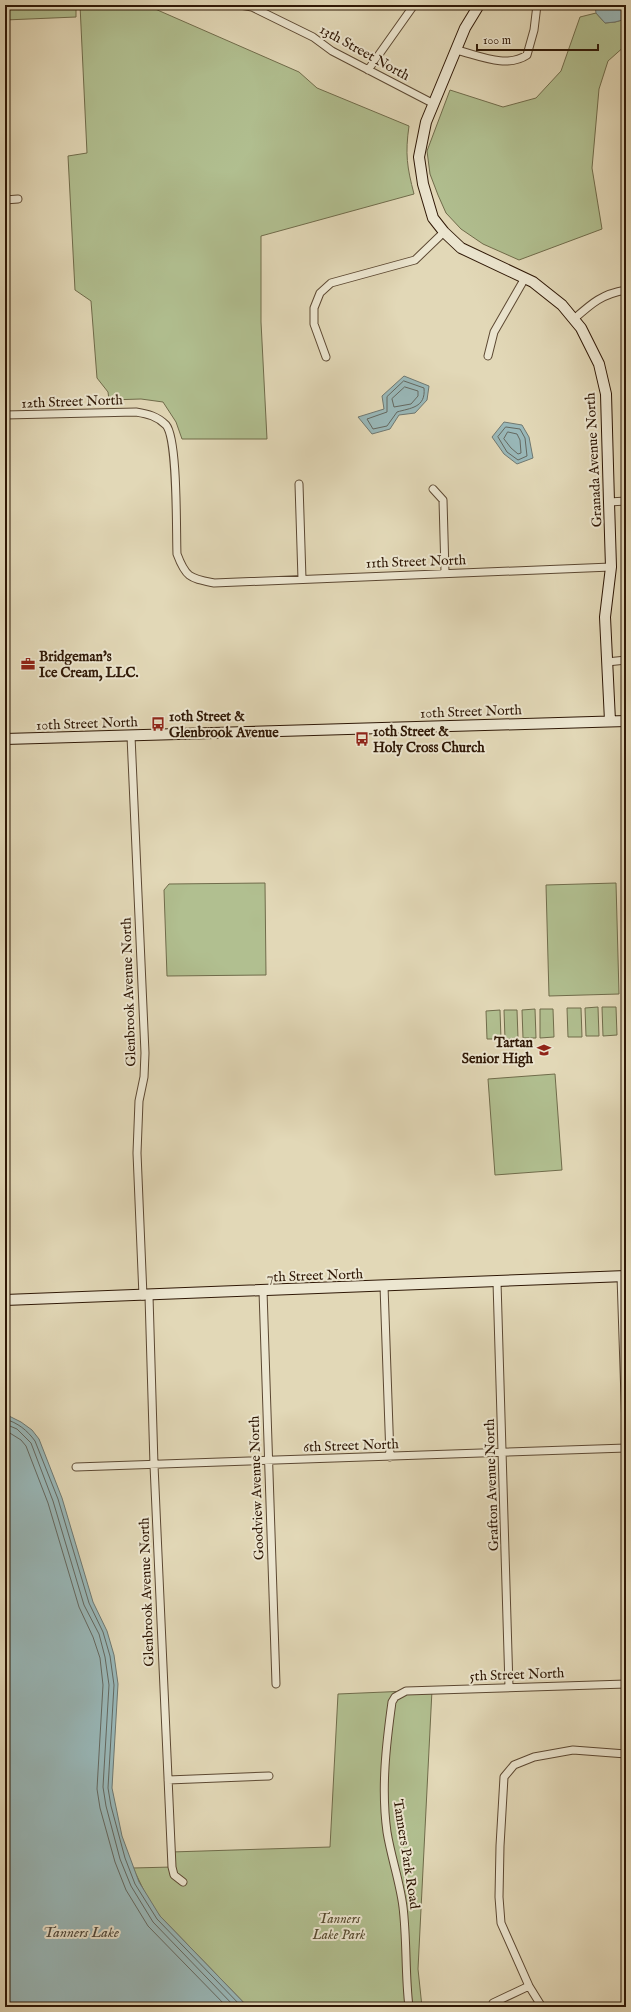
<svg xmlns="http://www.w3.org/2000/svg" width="631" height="2012" font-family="'IM FELL English',serif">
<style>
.green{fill:#b1bf90;stroke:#706c4b}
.water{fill:#99b8b9;stroke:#6f7871}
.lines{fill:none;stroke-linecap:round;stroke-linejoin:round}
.shore{stroke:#646860;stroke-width:1}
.street-casing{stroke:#5c4832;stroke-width:9}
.secondary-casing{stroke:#2f1806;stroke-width:12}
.street{stroke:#ece6d0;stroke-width:7}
.secondary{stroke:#ece6d0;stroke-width:10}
.labels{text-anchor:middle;stroke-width:4;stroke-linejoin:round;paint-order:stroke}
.street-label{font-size:14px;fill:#2f1806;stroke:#ece6d0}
.poi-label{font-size:14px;font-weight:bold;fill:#2f1806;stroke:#ece6d0;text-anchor:start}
.park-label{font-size:14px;font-style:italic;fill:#564a2f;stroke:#ece6d0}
.water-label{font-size:15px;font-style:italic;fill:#4f483c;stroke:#ece6d0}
</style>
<rect width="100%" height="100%" fill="#e2d8b7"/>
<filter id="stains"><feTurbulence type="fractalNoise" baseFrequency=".005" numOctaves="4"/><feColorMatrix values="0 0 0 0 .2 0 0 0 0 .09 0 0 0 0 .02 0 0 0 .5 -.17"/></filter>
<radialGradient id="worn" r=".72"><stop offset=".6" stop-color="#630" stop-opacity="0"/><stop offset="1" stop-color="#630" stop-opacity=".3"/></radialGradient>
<path class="green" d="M5,5H76V17L5,20Z
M80,5H146L299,72L317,88L409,126C405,154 407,167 414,194L261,236V322L267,439H182L176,422L163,402L141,399L109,400L108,392L97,378L91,301L75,290L68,156L87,153Z
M596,13L605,23L615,22L626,19V45L608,61L599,89L592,168L602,229L519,260L483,244L461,229L446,213L438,195L430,174L427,151L450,90L503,107L536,98L561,71L580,17Z
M265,883L266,975L167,976L164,890L169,884Z
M616,883L619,994L549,996L546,885Z
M598,1007L599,1036H586L585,1008Z
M602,1007H616L617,1035L603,1036Z
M567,1008H581L582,1037H568Z
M535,1009L536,1038H523L522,1010Z
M540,1009H553L554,1037L540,1038Z
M500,1010L501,1039H487L486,1011Z
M504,1010H517L518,1038L505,1039Z
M555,1074L562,1170L495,1175L488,1079Z
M432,1690L418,1969L422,2007H248L160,1916L150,1903L133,1868L172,1867L171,1852L330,1847L338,1694Z"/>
<path class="water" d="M595,5H626V19L615,22L605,23L596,13Z
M404,376L429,386L427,400L415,413L399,415L390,429L372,434L358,417L384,409L382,396Z
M504,422L522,425L529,437L533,458L517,464L504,454L492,437Z
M5,1414L21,1422L32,1430L39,1439L62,1498L93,1602L107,1631L114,1655L118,1684L112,1788L122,1836L139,1882L160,1916L248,2007H5Z"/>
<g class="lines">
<path class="shore" d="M404,381L424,388C426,408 410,408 397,412L387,426L373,429L367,419L387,412V397Z
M405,387L418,391V396L411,404L394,407L392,399Z
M506,427L520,429L525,438L527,456L518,460L507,452L498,437Z
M508,432L517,434L520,440L521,453L518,454L511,448L504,439Z
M5,1419C18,1423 27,1430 35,1441L58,1499L89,1603L103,1632L110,1656L114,1685L108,1788L111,1806L125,1858L135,1884L157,1919L242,2007
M5,1424L17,1429L31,1443L53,1501L84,1605L99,1634L105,1657L109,1685L103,1787L106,1806L120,1859L131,1886L153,1922L235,2007
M5,1430L21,1440L26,1446L48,1503L79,1607L93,1637L100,1658L103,1685L97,1789L100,1808L115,1862L126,1890L148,1926L227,2007"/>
<defs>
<path id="street" d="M240,5L252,7L313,37L332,51L434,104
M456,50C478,55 506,69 527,55L534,30L537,5
M368,70L414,5
M5,200L18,199
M574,319C592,303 602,294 626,290
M488,356L494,332L525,278
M326,357L314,324V308L320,293L331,283L415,260L444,232
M5,415L136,412C148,414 157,416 166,425C178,439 176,531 177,554C186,578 190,578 214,583L611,567
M299,484L302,579
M433,489L443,500L445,572
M609,502L626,501
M607,662L626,660
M131,736L145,1053L144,1077L139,1101L137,1153L143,1296
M621,1276L626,1429
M497,1282L509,1687
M384,1286L390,1457
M263,1291L276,1684
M149,1296L154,1465L172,1867L174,1875L183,1882
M76,1467L626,1448
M168,1780L269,1776
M493,2003L529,1986
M409,2007C405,1974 407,1940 403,1907C400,1882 391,1857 387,1832C381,1789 386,1745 392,1702L395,1697L406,1691L626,1684
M542,2007L529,1986L501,1923L499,1897L500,1846L504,1777L514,1765L534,1757L573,1750L626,1754"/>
<path id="secondary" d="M479,5L465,28L426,122L419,157L423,184L433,218L444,232L461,248L533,282L562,305L581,328L599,364L606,394L609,502L611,567L605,617L610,721
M5,739L626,721
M5,1300L626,1276"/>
</defs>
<use href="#street" class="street-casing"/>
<use href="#secondary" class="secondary-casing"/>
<use href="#street" class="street"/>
<use href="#secondary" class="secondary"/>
</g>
<defs>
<symbol id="office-bare" viewBox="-9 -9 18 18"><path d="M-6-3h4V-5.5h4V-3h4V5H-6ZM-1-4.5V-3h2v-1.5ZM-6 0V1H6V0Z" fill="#8f2418" stroke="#ece6d0" stroke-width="2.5" paint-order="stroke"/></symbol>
<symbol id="bus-bare" viewBox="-9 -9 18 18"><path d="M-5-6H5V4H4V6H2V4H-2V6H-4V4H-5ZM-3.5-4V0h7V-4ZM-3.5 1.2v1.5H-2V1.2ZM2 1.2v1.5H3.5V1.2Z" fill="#8f2418" stroke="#ece6d0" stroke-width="2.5" paint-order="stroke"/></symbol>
<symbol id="school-bare" viewBox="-9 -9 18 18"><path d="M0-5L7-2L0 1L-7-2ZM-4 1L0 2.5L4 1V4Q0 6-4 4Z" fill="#8f2418" stroke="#ece6d0" stroke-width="2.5" paint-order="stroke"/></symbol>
</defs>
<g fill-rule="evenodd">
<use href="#office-bare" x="18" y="654" width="20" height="20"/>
<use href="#bus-bare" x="148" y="714" width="20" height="20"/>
<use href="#bus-bare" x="352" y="729" width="20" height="20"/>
<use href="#school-bare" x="534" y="1040" width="20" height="20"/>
</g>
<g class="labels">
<g class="street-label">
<text transform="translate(365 52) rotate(29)" y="5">13th Street North</text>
<text transform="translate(72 401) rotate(-2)" y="5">12th Street North</text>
<text transform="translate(593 460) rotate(-93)" y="5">Granada Avenue North</text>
<text transform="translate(416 561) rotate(-2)" y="5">11th Street North</text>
<text transform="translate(471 711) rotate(-2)" y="5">10th Street North</text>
<text transform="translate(87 723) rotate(-2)" y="5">10th Street North</text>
<text transform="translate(128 992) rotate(-92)" y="5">Glenbrook Avenue North</text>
<text transform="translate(315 1275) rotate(-2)" y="5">7th Street North</text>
<text transform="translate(351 1445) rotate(-2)" y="5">6th Street North</text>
<text transform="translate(491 1485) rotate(-92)" y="5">Grafton Avenue North</text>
<text transform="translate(256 1488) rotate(-92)" y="5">Goodview Avenue North</text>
<text transform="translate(146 1592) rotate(-92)" y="5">Glenbrook Avenue North</text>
<text transform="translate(517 1674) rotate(-2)" y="5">5th Street North</text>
<text transform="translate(407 1854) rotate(81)" y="5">Tanners Park Road</text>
</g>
<g class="poi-label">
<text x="39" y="661">Bridgeman's<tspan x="39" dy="16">Ice Cream, LLC.</tspan></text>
<text x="169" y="721">10th Street &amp;<tspan x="169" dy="16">Glenbrook Avenue</tspan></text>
<text x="373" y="736">10th Street &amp;<tspan x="373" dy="16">Holy Cross Church</tspan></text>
<text x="533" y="1047" text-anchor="end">Tartan<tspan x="533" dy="16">Senior High</tspan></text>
</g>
<g class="park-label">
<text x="339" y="1923">Tanners<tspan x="339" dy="16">Lake Park</tspan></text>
</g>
<g class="water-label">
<text x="81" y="1937">Tanners Lake</text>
</g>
</g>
<rect width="631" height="2012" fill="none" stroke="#e2d8b7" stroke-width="20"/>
<rect x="6" y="6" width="619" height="2000" fill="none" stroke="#2f1806" stroke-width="2"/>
<rect x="10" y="10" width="611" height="1992" fill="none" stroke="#2f1806"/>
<path d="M477 44v6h121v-6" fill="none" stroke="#2f1806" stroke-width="2"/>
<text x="483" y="44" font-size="12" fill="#2f1806" stroke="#ece6d0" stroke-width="3" paint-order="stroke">100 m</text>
<rect width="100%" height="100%" filter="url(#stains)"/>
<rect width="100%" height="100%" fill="url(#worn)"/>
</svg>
